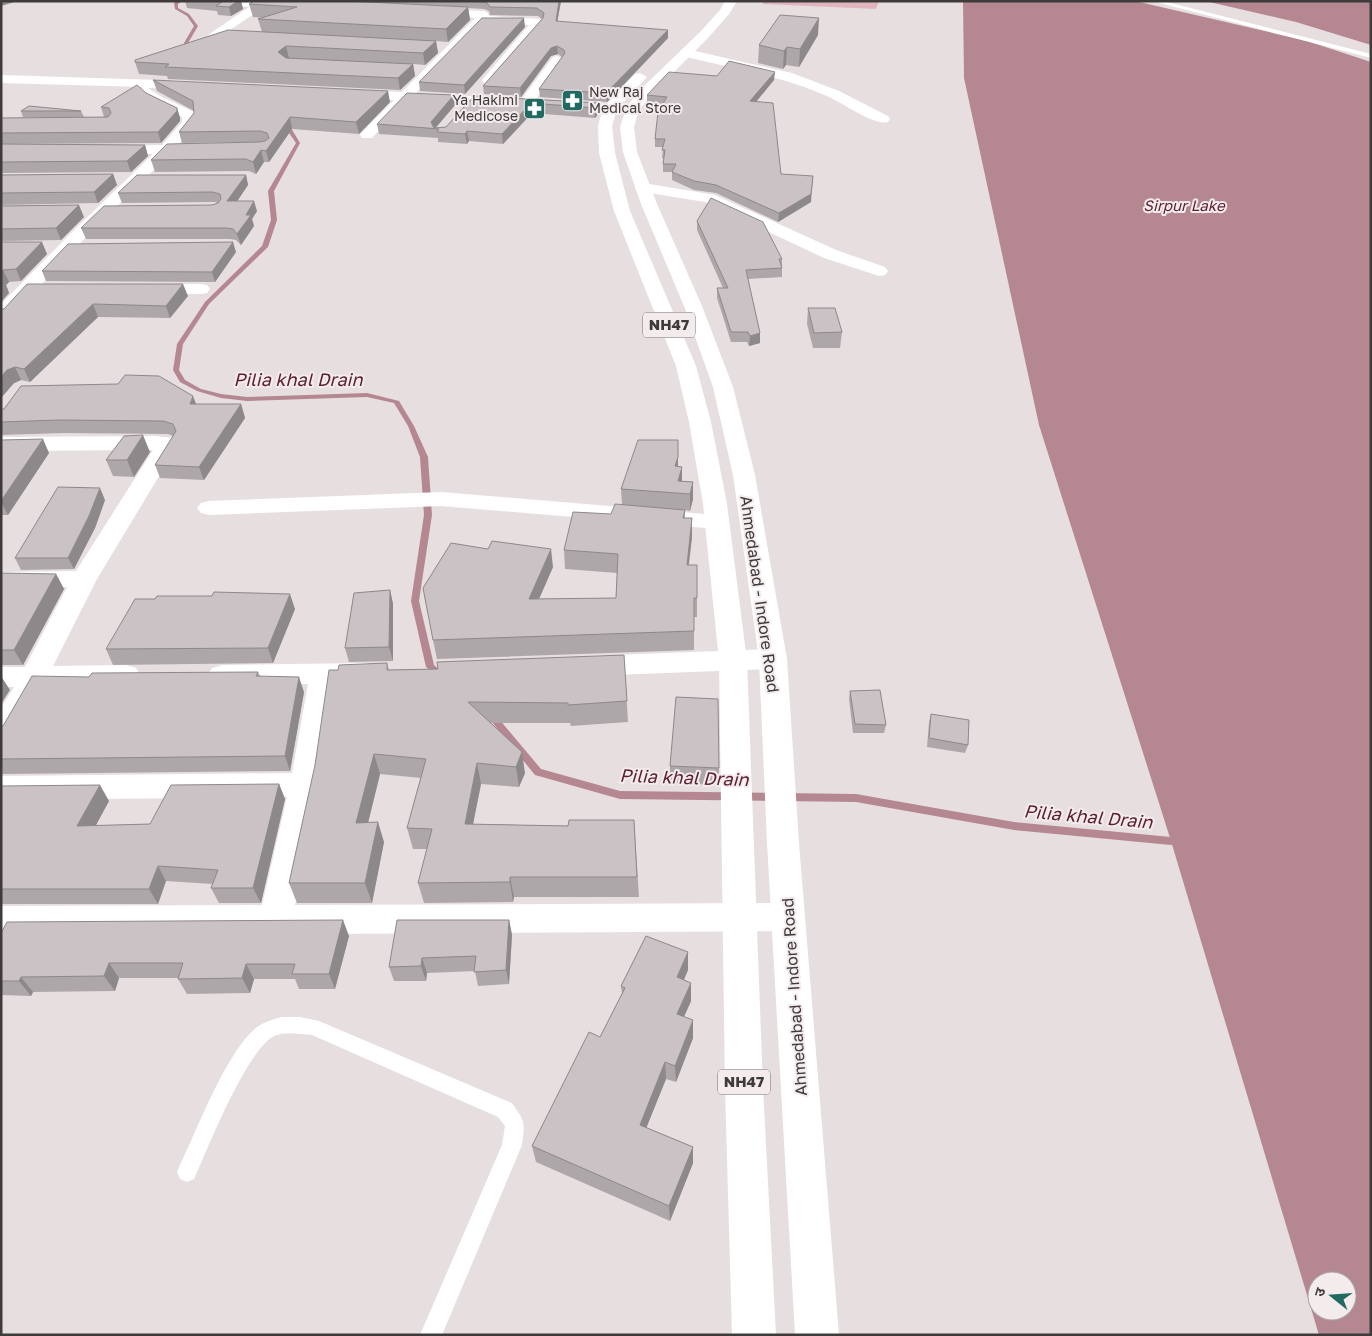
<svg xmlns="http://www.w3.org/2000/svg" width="1372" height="1336" font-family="'Golos Text','Noto Sans Devanagari',sans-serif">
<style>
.green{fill:#e2b5be}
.water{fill:#b58791;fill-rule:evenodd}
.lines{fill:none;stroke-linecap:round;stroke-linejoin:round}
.stream{fill:#b58791;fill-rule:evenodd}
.lane{fill:#fff;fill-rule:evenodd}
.street{fill:#fff;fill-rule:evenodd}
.highway{fill:#fff;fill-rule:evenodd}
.wall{fill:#aea7a9}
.shaded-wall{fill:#8d8889}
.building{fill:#cac2c4;stroke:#8d8889}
.labels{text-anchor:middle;stroke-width:4;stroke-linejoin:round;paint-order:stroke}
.far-poi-label{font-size:14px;fill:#3e3b3b;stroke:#f4ebed;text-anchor:start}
.far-water-label{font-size:15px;font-style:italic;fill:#5b2132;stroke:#f4ebed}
.shield{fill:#f4ebed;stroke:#757070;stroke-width:1}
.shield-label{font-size:15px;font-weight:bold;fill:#3e3b3b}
.street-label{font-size:16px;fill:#3e3b3b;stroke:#f4ebed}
.water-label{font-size:18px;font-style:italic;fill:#5b2132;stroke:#f4ebed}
</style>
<rect width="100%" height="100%" fill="#e7dee0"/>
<path class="green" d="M763,1H879L876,9L763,4Z"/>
<path class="water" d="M963,1H1135L1307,41L1371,62V1335H1319L1171,841L1039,425L964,78ZM1317,1281H1347V1311H1317Z
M1205,1H1371V45L1296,22Z"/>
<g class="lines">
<path class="stream" d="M177,1H182L178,4V8L189,14L198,26L188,43V52L190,54L188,55L184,53V43L194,26L187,16L175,9L174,3Z
M282,123L291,128L300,143L274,191L277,220L268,247L209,304L183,344L179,370L185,380L201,389L221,394L247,397L367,393L399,401L414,426L428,457L432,515L419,601L434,665L445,675L441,678L426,667L411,601L424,515L420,457L408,426L394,403L367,397L247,401L221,398L197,391L180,382L173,370L177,344L205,302L262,246L271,220L268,191L296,143L287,130L280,124Z
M490,711L493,712L541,769L620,791L856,794L1014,822L1171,837L1175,838L1176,841L1175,844L1171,845L1014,830L856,802L620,799L535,775L487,716L485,714L487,712Z"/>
<path class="lane" d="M1152,1H1163L1371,54V58Z
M282,1017H300L319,1021L512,1103C525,1122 525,1122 522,1145L442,1335H420L502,1145L505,1126L498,1117L312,1035C300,1034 285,1031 274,1036C246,1051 208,1148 194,1179L187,1182L180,1179L177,1172L180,1165C198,1128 226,1052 257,1027C264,1022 274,1019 282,1017Z"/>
<path class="street" d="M196,1H280L291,3L293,5L287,8L264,7L227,32L255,34L257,37L255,40L251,41L214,39L208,35L249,7L201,4Z
M433,9L484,11L488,13L489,16L542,19L544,22L542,25L494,83H484L482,80L529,25L484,22L416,93L508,98L515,102L508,106L408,100L372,138H362L360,135L362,132L394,100L352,97L347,96L345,93L347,90L402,92L475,18L429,14L427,12L429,10Z
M686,49L792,73L839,91L888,116L890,119L888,122C874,126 843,103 829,97C782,76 731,68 682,56L680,53L682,50Z
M558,56L564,60L531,106H521L519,103L521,100L553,57Z
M1,75L191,81L198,85L191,89L148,88L160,96L194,112C201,125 186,136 178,145L191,146L193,149L191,152L170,154L88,235L8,320L1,322V304L76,228L153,154L110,153L105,152L103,149L105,146L162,145L182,122V117L150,102L138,91L143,87L1,83Z
M561,102L632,105L639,109L632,113L556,109L554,106Z
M643,183L715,195L836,250L885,267L888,271L885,275L879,276L824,258L705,202L637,191L635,188L637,185Z
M148,284H201L207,285L210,289L207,293L201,294L142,293L139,289L142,285Z
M154,436L176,438L179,443L97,579L53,666L126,665L136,668L140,675L136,682L126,685L42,686L11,741L1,744V708L14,687H1V667H25L67,587L1,588V572L76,571L153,450L1,451V437Z
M441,492L717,515L725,517L729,522L725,527L717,529L441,506L209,515L201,513L197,508L201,503L209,501Z
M773,649L783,652L787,659L783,666L773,669L587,676L577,673L573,666L577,659L587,656Z
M366,663L376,666L380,673L376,680L366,683H336L320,785L295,905L788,903L800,907L805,917L800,927L788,931L1,936V906L262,905L287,797L1,800V776L292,773L308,684L222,685L212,682L208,675L212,668L222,665Z"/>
<path class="highway" d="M725,1H737L729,14L708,38L652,94L639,110L634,127L637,152L657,204L702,306L733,387L755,475L787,659L799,843L839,1335H795L767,843L759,659L733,475L713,387L684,306L641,204L623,152L620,127L627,106L642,88L700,32L720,10Z
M640,73L647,77L617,109L612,126L615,153L630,211L696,366L711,422L727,504L747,661L763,1088L776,1335H732L725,1088L719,661L703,504L689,422L676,366L614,211L599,153L598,126L603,108L635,74Z"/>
</g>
<path class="wall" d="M185,1H241L243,9L231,16L218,15L217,11L187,8Z
M254,1H561L557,22L668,38L607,102L540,97L539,89L562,57L558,54L551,56L521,97L484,94L483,86L542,19L538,16L490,15L489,11L484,9L468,8L470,20L448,42L436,41L438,53L425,65L413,64L415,76L400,90L168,79L167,76L139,74L135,62L262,32L258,19L262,18L253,17L249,4Z
M525,27L465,94L420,91L419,82Z
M818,35L799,67L786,65L783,69L758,63L759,45Z
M717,76L774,80L756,102L781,174L811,202L778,222L716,193L694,190L672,180V172H663V164L664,158H662L663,147H655V139L663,105L647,103V95Z
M153,80L390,102L359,134L292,129L269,162H264L256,174L249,171L155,172L151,160L261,142L182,143L179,132L194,113V111L157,91Z
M146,93L177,108L180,118V121L161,143L1,144V118L104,117L101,107Z
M454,95L455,105L436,128L446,127L474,96L599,103V113L595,118L532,113L503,144L469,141L467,144L438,142V138L379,134L377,124Z
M21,111H81L84,117H23Z
M1,144L145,145L148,156L131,172L1,173Z
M113,174L117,185L98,203L1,205V175Z
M246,175L248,185L237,201L257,211L252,219L254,226L241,245L236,240L230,239H86L81,228L212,205L218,203L215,202L122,203L118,193Z
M1,206L84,217L61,240L1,241Z
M697,221L782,259V277L748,279L760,333V343L749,346L747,342H731L717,298V288H723L697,230Z
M1,242L47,254L21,281L9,282L6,285L9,293L1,302Z
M236,252L215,282L46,281L42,271Z
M188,296L170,318L98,317L30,382L21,380L14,383L1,398V309Z
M808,308L842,332L840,348H813L807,324Z
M196,404H241L245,418L204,480L160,478L155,465L173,436L168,434L64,433L1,435V409Z
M1,440L49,453L8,515H1Z
M678,440V466L682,481L693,482V499L690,511L685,510V518L692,537L689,565L697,598V617H694V650L437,659L433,640L553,567L539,599L616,598L617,573L565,569L564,550L611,514L622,505L621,489Z
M150,452L134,477L113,476L106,460Z
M105,500L95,528L74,569L21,570L15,558Z
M1,573L56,574L64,589L23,665H1Z
M390,590L393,604V661L349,662L345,648Z
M295,609L273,663L113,665L106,649Z
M624,655L628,722L571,726L570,723H490L525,773L519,787L481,784L473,824L568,826L634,820L639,897H514L513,902L424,903L418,883L427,849H413L407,828L421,778L380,774L368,823L384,842L372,903H297L289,883L387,663L389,670L438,669Z
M258,672L260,676L304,692L290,771L1,774V727L89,677Z
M850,691L886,725L884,733H853L849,699Z
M931,714L968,745L965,753L927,747L929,722Z
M670,766L719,768V785L670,783Z
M279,784L285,799L261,903H219L211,888L213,884L166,881L158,904H1V786L109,801L95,826L150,824Z
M509,920L512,935L509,984L478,986L475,971L427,973L426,981H394L389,967Z
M1,933L349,936L335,989H299L295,979H254L250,993L187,994L178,979V978H119L115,991L33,992L31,996L1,995Z
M688,970L684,980L691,983V1001L684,1017L693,1038L676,1082L666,1079L646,1128L693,1147V1163L670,1221L536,1162L532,1146L600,1037L622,994L621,986Z"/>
<path class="shaded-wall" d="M1,1H18L1,6Z
M238,1H241L243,9L231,16L229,7Z
M559,1H561L556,29V21Z
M468,7L470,20L448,42L446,29Z
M524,18L525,27L465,94L464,85Z
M819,18L818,35L799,67L800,49Z
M668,30V38L607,102L606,93Z
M436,41L438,53L425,65L423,53Z
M286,46L289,58L281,63L278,52Z
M557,46L558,54L551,56L521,97L520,88L551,48Z
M787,47L786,65L783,69L784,51Z
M413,64L415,76L400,90L398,78Z
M775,72L774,80L750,109V101Z
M388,91L390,102L359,134L356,122Z
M454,95L455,105L435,128H432L431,122Z
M531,103L532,113L503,144L502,134Z
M599,103V113L595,118V108Z
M177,108L180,118V121L161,143L158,132Z
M290,117L292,129L269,162L266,151Z
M467,131L469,141L467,144L465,134Z
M145,145L148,156L131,172L127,161Z
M261,150L264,162L256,174L253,162Z
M113,174L117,185L98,203L94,192Z
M246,175L248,185L230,212L227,201Z
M813,176L811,202L778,222L779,213Z
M254,201L257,211L252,219L254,226L241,245L237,234L246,215Z
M79,205L84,217L61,240L56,228Z
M42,242L47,254L21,281L16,269Z
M233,242L236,252L215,282L212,272Z
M3,270L9,282L6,285L9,293L1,302V272Z
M183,284L188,296L170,318L166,306Z
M93,304L98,317L30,382L24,369Z
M760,333V343L749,346L750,336Z
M15,367L21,380L14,383L1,398V377L7,370Z
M193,396L198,409L190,404Z
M241,404L245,418L204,480L199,467Z
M143,435L150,452L134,477L127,460Z
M43,439L49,453L8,515L1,502V501Z
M678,457V473L675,466Z
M682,467V483L678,481Z
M693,482V499L690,511V494Z
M100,488L105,500L95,528L74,569L68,558Z
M692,518V537L686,584L687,565Z
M551,549L553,567L531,617L529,599Z
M56,574L64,589L23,665L14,650Z
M390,590L393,604V661L389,647Z
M290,594L295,609L273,663L268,648Z
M1,676L10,690L1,704Z
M299,677L304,692L290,771L285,756Z
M522,752L525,773L519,787L516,767Z
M374,754L380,774L363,843L356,823Z
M477,763L481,784L469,844L465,824Z
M279,784L285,799L261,903L253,888Z
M100,785L109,801L87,842L77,826Z
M378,822L384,842L372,903L365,883Z
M158,866L166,881L158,904L149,889Z
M510,877L514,897L513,902L510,882Z
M343,920L349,936L335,989L329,974Z
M509,920L512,935L509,984L506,970Z
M688,952V970L677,995V977Z
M422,958L427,973L426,981L421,966Z
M109,963L119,978L115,991L104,976Z
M246,964L254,979L250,993L242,978Z
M21,977L33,992L31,996L19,981Z
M691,983V1001L677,1032V1014Z
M693,1020V1038L676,1082L675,1066Z
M665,1062L666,1079L641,1141L640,1125Z
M693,1147V1163L670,1221L669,1206Z"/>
<path class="building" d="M211,1H238L229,7L216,6L222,2Z
M254,1H347L468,7L446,29L258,19L297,7L249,4Z
M479,1H559L556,21L668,30L606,93L539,89L565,53L564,50L557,46L551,48L520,88L483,86L543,18L544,13L537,8L490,7L488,4L483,1Z
M780,15L819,18L800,49L787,47L784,51L759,45Z
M482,18H524L464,85L419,82Z
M228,30L436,41L423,53L286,46L278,52L286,58L413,64L398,78L165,67L169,64L135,62V60Z
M729,61L775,72L750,101L773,103L781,174L813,176L811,194L779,213L716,185L694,181L672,172L676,164H663L665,150H662L665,139H655L658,112L667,97L647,95L669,72L717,76Z
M153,80L388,91L356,122L290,117L266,151L261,150L253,162L246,159L151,160L167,144L260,142L265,141L269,138L267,133L260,131L179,132L194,113L193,101Z
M137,85L146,93L177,108V111L158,132L1,133V118L108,117L111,113L109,108L101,107Z
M407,93L454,95L431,122L434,128L446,127L474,96L599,103L595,108L531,103L502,134L467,131L465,134L437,132L439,129L377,124Z
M29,106L81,111H21Z
M1,144L145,145L127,161L1,162Z
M113,174L94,192L1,193V175Z
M137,175H246L227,201H254L246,215H251L237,234L233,229L227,228H81L104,206L212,205L218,203L221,199L220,194L212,192L118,193Z
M711,198L763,222L782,259H779L782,268L746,270L760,333L750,336L748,332H731L717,288H728L697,221Z
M79,205L56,228L1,229V206Z
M1,242H42L16,269L3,270L1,272Z
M233,242L212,272L42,271L68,244Z
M27,284H183L166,306L93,304L24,369L15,367L7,370L1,377V309H4Z
M808,308H835L842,332L814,333Z
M125,375L159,376L193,396L190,404H241L199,467L155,465L176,431L173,424L163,421L58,420L1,422V409H4L21,386L118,384Z
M143,435L127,460H106L124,436Z
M43,439L1,501V440Z
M638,440H678V457L675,466L682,467L678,481L693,482L690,494L621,489Z
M58,487L100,488L89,516L68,558H15Z
M615,504L685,510L683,518H692L687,565H697V598H694V631L433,640L423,588L451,543L488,549L492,541L551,549L529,599L616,598L618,554L564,550L573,512L611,514Z
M1,573L56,574L14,650H1Z
M390,590L389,647L345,648L354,593Z
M214,592L290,594L268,648L106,649L135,599H155L157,596H212Z
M624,655L627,701L568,705V703L468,702L522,752L516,767L477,763L465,824L568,826L569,820H634L637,877H510V882L418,883L432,829L407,828L426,759L374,754L356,823L378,822L365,883H289L315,765L329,670H338L339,665L387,663V670L438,669L437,662Z
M258,672L256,676L299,677L285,756L1,759V727L3,726L32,676L89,677L92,673Z
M880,690L886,725L855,724L850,691Z
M676,697L718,699L719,768L670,766Z
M931,714L969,720L968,745L929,738Z
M279,784L253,888H211L218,870L158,866L149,889H1V786L100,785L77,826L150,824L171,785Z
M343,920L329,974H292L295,964H246L242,978L178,979L183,963H109L104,976L21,977L19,981H1V933L7,922Z
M397,920H509L506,970L474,972L476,956L422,958L421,966L389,967Z
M646,936L688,952L677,977L691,983L677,1014L693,1020L675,1066L665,1062L640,1125L693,1147L669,1206L532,1146L589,1032L600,1037L625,988L621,986Z"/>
<defs>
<symbol id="pharmacy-square" viewBox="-11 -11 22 22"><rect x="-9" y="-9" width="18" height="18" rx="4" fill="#216a62" stroke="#f4ebed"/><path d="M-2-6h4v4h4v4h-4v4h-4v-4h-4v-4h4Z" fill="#fff"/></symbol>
</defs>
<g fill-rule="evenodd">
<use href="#pharmacy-square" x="560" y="88" width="25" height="25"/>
<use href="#pharmacy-square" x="522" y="96" width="25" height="25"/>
</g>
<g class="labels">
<g class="far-poi-label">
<text x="589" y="97">New Raj<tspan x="589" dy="16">Medical Store</tspan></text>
<text x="518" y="105" text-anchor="end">Ya Hakimi<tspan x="518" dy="16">Medicose</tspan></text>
</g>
<g class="far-water-label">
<text x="1184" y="211">Sirpur Lake</text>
</g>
<g class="shield">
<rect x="643" y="312.5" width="52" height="25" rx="4"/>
<rect x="718" y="1069.5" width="52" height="25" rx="4"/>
</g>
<g class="shield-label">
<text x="669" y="330">NH47</text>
<text x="744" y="1087">NH47</text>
</g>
<g class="street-label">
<text transform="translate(760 594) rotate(82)" y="6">Ahmedabad - Indore Road</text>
<text transform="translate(794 997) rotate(-94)" y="6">Ahmedabad - Indore Road</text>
</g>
<g class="water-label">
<text x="298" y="386">Pilia khal Drain</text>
<text transform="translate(684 778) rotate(2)" y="6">Pilia khal Drain</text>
<text transform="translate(1088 817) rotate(5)" y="6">Pilia khal Drain</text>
</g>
</g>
<rect width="1372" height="1336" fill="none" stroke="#3e3b3b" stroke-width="5"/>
<g transform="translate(1332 1296) rotate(287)"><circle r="24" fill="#f4ebed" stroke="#aba5a6"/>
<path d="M0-4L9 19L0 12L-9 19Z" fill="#216a62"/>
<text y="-8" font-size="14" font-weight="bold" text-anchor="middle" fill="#3e3b3b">उ</text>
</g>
</svg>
